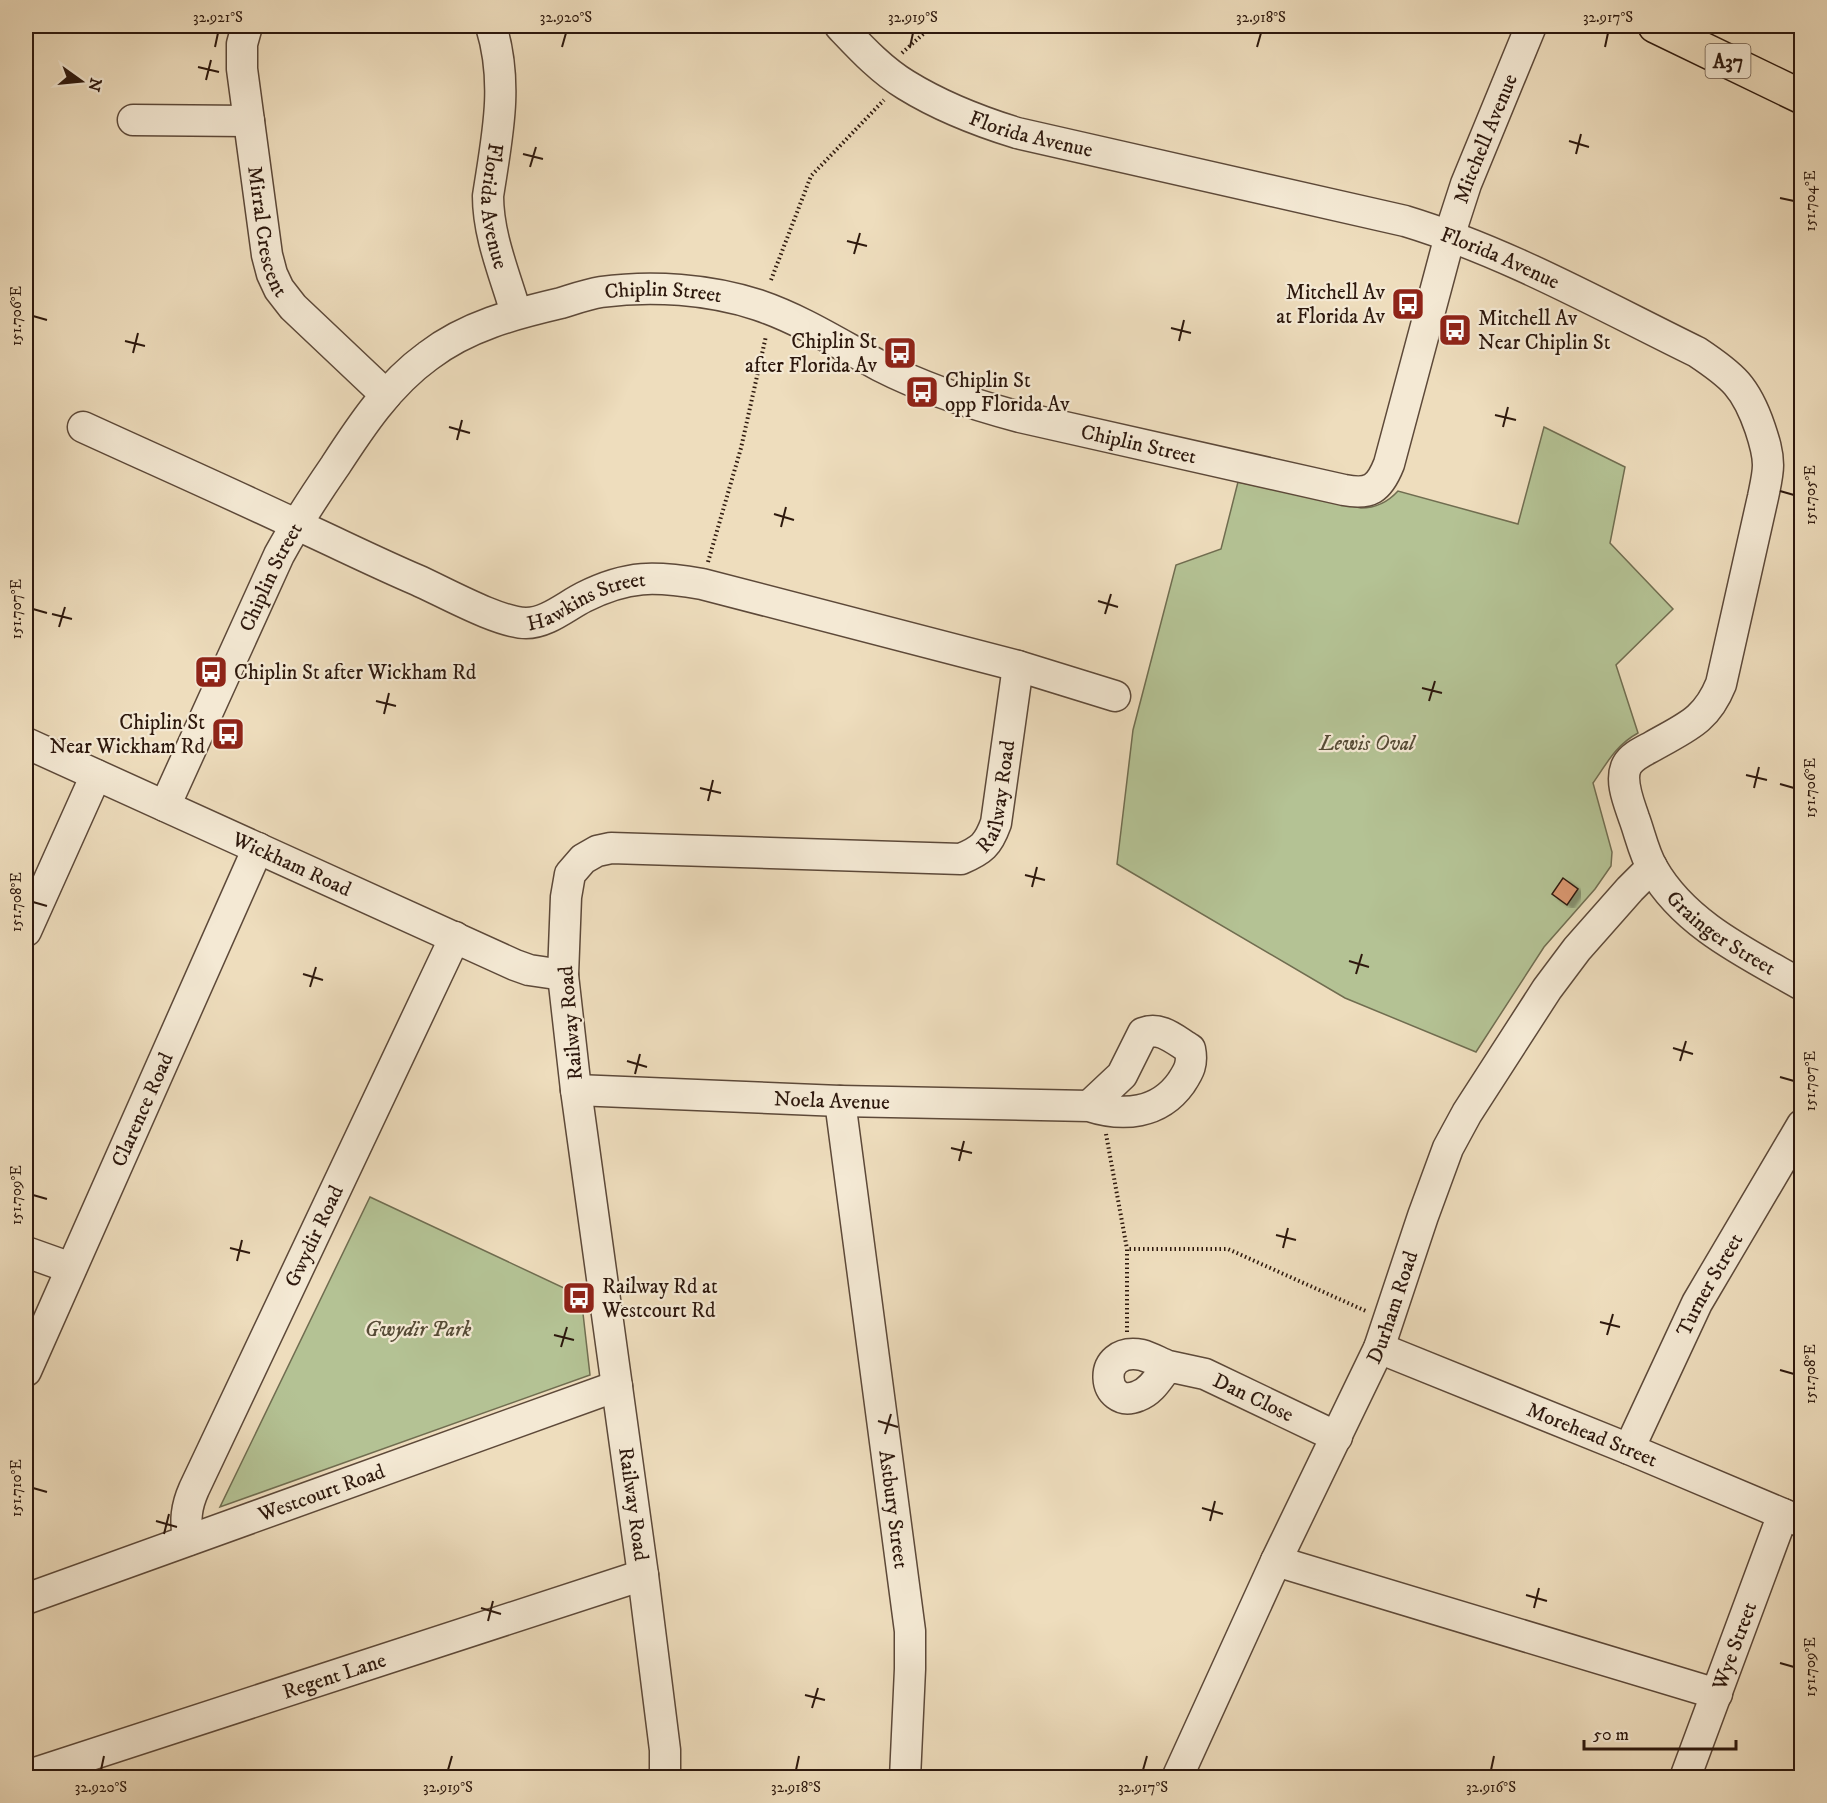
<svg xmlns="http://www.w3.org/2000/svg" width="1827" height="1803" font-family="'IM FELL DW Pica',serif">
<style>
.green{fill:#b4c294;stroke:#706d50;stroke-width:1.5}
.building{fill:#da9770;stroke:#2d180d;stroke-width:1.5;filter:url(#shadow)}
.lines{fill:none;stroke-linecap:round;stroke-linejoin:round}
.minor-casing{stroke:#5d4939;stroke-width:33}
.highway-casing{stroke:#2d180d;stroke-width:36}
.path{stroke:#2d180d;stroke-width:4;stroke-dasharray:1.5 3;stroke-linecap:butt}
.minor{stroke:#f4e9d4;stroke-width:30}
.highway{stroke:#eeddbd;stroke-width:33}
.ticks{fill:none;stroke:#2d180d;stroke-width:2}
.labels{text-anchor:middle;stroke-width:4.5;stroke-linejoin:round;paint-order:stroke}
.shield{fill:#f4e9d4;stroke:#695749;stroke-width:1.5}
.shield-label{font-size:20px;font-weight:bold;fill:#2d180d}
.street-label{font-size:21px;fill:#2d180d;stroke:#f4e9d4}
.poi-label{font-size:21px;fill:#2d180d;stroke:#f4e9d4;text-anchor:start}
.park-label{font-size:21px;font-style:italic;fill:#564b36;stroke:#f4e9d4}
.neatline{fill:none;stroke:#2d180d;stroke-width:2}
.ticks-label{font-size:15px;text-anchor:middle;fill:#2d180d}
</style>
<defs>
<filter id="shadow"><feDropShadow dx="6" dy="4" stdDeviation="1.5" flood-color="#0004"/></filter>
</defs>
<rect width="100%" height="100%" fill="#eeddbd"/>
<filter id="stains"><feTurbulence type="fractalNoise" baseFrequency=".00333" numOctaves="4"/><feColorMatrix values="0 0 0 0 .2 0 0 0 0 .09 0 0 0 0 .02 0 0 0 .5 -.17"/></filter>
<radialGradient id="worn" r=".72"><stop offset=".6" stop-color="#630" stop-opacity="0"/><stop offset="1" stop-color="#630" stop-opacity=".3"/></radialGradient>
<path class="green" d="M1544,427L1625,467L1610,543L1673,609L1616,665L1638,733C1616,745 1607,763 1593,783L1612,852L1611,866L1595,889L1544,947L1476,1052L1345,998L1117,864L1133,730L1176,565L1221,549L1238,482L1361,508C1377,508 1388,502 1398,491L1518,524Z
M370,1197L581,1296L590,1375L220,1507Z"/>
<path class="building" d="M1563,878L1578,889L1567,905L1552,894Z"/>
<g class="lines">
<defs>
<g id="minor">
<path id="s1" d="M247,26L242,44V69L267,255L272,274L279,289L293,307L386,395"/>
<path id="s2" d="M491,26C509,84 497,137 488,196C488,236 505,275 516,313"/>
<path id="s3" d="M840,26C860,47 881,70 906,85C940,106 978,121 1017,133L1405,221C1507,252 1601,305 1697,352C1733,376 1746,387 1760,428C1764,440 1768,452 1768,465C1768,475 1765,487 1763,497L1721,684C1706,721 1686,727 1653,746C1644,751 1632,756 1627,765C1619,780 1629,803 1634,818C1640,834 1644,854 1653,869C1685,925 1748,954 1802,985"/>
<path d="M133,120L249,121"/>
<path id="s4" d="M83,427C153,459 223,490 293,523C335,542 375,562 417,580C444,592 499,623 526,623C547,623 566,606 584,597C628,575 655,576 702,584L1018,666L1115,696"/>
<path id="s5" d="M26,743L515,965L529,970L563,975"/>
<path id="s6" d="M165,806L279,555C296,524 315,495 335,466C361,426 388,385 428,356C467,326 514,314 561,303C574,299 588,294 601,292C652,285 709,289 758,305C802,320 839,344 880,366C925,389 971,404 1020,417L1344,490C1370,495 1379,489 1389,464L1454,221L1466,184L1531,26"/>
<path d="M26,931L96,775"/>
<path id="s7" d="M576,1090L840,1101L1089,1106C1123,1117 1159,1114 1181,1083C1189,1071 1193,1064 1190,1049C1175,1040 1161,1026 1143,1033L1122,1075L1089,1106"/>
<path id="s8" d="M840,1101L910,1631V1669L905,1778"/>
<path d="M26,1252L71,1268"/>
<path id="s9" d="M1379,1348L1629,1449L1802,1522"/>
<path id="s10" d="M1168,1366C1160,1363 1150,1357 1142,1355C1094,1346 1102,1411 1138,1396C1152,1391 1159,1377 1168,1366L1205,1374L1337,1437"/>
<path id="s11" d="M26,1371L258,848"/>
<path id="s12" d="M1629,1449L1697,1303L1802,1125"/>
<path id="s13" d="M188,1540C185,1520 186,1507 194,1489L455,937"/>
<path d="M1276,1561L1717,1694"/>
<path id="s14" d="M26,1599L617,1386"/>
<path id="s15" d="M26,1776L643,1575"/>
<path id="s16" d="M665,1778V1750L643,1575L576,1090L563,975L566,897L570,874L583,859L597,851L611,848L961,859C982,850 988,845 996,823L1018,666"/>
<path id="s17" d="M1177,1778L1276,1561L1379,1348L1423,1216L1448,1148L1467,1113L1547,989L1577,949L1630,889L1652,867"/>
<path id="s18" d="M1685,1778L1783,1514"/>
</g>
<path id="highway" d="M1655,26L1802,97"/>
</defs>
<use href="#minor" class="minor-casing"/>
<use href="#highway" class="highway-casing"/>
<path class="path" d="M902,53L932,26
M771,280L811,176L884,100
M708,562L741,448L766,336
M1106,1134L1127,1249
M1127,1332V1249H1228L1368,1312"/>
<use href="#minor" class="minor"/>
<use href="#highway" class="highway"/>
</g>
<path class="ticks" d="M215,47L218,33M562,47L566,33M910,47L913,33M1257,47L1261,33M1605,47L1608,33M198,67L219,72M206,80L211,60M1569,141L1589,147M523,154L543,159M1576,154L1581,134M530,167L536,147M1780,198L1794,201M847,241L867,246M854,254L860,233M33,316L47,320M1171,328L1191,333M125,341L145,346M1179,341L1184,320M133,353L138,333M1495,415L1516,420M449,427L470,433M1503,427L1508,407M457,440L462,420M1780,491L1794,495M774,514L794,520M781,527L786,507M1098,601L1118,607M33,609L47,613M52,614L72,619M1105,614L1111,594M59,627L65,607M1422,688L1442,693M376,701L396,706M1429,701L1435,681M384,714L389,693M1746,775L1767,780M1780,784L1794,788M700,788L721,793M1754,788L1759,767M708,801L713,780M1025,875L1045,880M1032,887L1037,867M33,902L47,906M1349,961L1369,967M303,974L323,980M1356,974L1362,954M310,987L316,967M1673,1048L1693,1054M627,1061L647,1067M1680,1061L1686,1041M635,1074L640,1054M1780,1077L1794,1081M951,1148L972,1153M959,1161L964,1141M33,1195L47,1199M1276,1235L1296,1240M230,1248L250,1253M1283,1248L1288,1228M237,1261L242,1240M1600,1322L1620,1327M554,1335L574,1340M1607,1335L1613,1314M561,1347L567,1327M1780,1370L1794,1374M878,1421L898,1427M885,1434L891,1414M33,1488L47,1492M1202,1508L1223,1514M156,1521L177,1527M1210,1521L1215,1501M164,1534L169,1514M1526,1595L1547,1601M481,1608L501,1614M1534,1608L1539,1588M488,1621L493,1601M1780,1663L1794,1667M805,1695L825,1700M812,1708L818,1688M101,1770L104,1756M448,1770L452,1756M796,1770L799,1756M1143,1770L1147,1756M1491,1770L1494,1756"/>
<defs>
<symbol id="bus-square" viewBox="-11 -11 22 22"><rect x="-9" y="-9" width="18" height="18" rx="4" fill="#8f2418" stroke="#f4e9d4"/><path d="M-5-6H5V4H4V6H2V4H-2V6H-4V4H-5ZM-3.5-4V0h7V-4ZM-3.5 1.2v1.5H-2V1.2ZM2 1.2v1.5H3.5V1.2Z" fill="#fff"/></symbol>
</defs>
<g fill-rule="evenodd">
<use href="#bus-square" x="1389" y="285" width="38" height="38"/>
<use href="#bus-square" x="1436" y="311" width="38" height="38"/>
<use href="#bus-square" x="881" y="334" width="38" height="38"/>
<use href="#bus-square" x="903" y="373" width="38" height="38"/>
<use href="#bus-square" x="192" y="653" width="38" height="38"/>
<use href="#bus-square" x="209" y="715" width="38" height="38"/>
<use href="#bus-square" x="560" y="1279" width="38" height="38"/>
</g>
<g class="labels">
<rect class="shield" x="1705.5" y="44" width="45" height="34" rx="4.5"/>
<g class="shield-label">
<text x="1728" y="68">A37</text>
</g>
<g class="street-label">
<text dy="7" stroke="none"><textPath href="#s3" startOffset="224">Florida Avenue</textPath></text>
<text dy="7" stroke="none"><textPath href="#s6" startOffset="1887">Mitchell Avenue</textPath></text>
<text dy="7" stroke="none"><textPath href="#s2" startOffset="182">Florida Avenue</textPath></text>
<text dy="7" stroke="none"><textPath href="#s1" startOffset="208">Mirral Crescent</textPath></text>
<text dy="7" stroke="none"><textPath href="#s3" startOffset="710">Florida Avenue</textPath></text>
<text dy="7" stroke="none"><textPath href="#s6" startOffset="774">Chiplin Street</textPath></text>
<text dy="7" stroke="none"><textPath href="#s6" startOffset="1278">Chiplin Street</textPath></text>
<text dy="7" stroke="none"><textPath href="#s6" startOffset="252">Chiplin Street</textPath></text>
<text dy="7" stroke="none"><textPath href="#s4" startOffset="550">Hawkins Street</textPath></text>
<text dy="7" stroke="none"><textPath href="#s16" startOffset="1390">Railway Road</textPath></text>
<text dy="7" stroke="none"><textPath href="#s5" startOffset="292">Wickham Road</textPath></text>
<text dy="7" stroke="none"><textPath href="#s3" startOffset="1623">Grainger Street</textPath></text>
<text transform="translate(570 1023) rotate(-95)" y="7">Railway Road</text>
<text dy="7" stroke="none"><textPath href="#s7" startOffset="256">Noela Avenue</textPath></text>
<text dy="7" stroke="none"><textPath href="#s11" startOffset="286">Clarence Road</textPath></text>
<text dy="7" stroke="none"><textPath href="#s13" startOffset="332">Gwydir Road</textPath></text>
<text dy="7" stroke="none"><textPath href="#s12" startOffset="183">Turner Street</textPath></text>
<text dy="7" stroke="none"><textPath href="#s17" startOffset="518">Durham Road</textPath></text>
<text dy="7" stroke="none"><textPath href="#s10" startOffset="252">Dan Close</textPath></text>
<text dy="7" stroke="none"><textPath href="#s9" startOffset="230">Morehead Street</textPath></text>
<text dy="7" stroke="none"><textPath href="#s14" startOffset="314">Westcourt Road</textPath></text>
<text transform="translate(634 1504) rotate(82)" y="7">Railway Road</text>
<text dy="7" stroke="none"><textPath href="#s8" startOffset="412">Astbury Street</textPath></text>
<text dy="7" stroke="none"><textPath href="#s18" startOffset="141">Wye Street</textPath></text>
<text dy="7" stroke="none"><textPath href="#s15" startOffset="324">Regent Lane</textPath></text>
</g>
<g class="poi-label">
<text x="1385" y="299" text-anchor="end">Mitchell Av<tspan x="1385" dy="24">at Florida Av</tspan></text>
<text x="1478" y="325">Mitchell Av<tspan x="1478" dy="24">Near Chiplin St</tspan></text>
<text x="877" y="348" text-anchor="end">Chiplin St<tspan x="877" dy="24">after Florida Av</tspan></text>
<text x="945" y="387">Chiplin St<tspan x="945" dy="24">opp Florida Av</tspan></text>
<text x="234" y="679">Chiplin St after Wickham Rd</text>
<text x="205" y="729" text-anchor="end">Chiplin St<tspan x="205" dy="24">Near Wickham Rd</tspan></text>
<text x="602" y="1293">Railway Rd at<tspan x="602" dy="24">Westcourt Rd</tspan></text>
</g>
<g class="park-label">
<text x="1367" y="750">Lewis Oval</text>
<text x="418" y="1336">Gwydir Park</text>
</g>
</g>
<rect width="1827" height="1803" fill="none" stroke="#eeddbd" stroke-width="66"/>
<g transform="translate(81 81) rotate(105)" stroke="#f4e9d4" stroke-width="4.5" paint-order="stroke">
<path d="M0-4.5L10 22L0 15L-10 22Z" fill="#2d180d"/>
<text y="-9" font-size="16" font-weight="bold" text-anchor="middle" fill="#2d180d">N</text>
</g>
<path d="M1584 1740v9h152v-9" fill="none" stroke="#2d180d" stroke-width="3"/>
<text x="1593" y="1740" font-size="18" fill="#2d180d" stroke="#f4e9d4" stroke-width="4.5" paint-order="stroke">50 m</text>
<rect x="33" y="33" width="1761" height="1737" class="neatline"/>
<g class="ticks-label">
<text x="218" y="22">32.921°S</text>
<text x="566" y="22">32.920°S</text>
<text x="913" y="22">32.919°S</text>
<text x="1261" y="22">32.918°S</text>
<text x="1608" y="22">32.917°S</text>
<text transform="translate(1810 201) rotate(-90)" y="5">151.704°E</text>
<text transform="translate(16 316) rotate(-90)" y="5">151.706°E</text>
<text transform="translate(1810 495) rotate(-90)" y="5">151.705°E</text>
<text transform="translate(16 609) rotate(-90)" y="5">151.707°E</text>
<text transform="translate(1810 788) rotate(-90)" y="5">151.706°E</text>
<text transform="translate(16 902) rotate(-90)" y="5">151.708°E</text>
<text transform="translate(1810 1081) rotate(-90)" y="5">151.707°E</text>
<text transform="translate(16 1195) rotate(-90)" y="5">151.709°E</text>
<text transform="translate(1810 1374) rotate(-90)" y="5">151.708°E</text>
<text transform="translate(16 1488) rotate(-90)" y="5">151.710°E</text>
<text transform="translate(1810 1667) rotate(-90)" y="5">151.709°E</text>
<text x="101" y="1792">32.920°S</text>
<text x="448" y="1792">32.919°S</text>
<text x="796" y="1792">32.918°S</text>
<text x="1143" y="1792">32.917°S</text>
<text x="1491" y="1792">32.916°S</text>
</g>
<rect width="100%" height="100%" filter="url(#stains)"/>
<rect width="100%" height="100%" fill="url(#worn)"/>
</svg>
